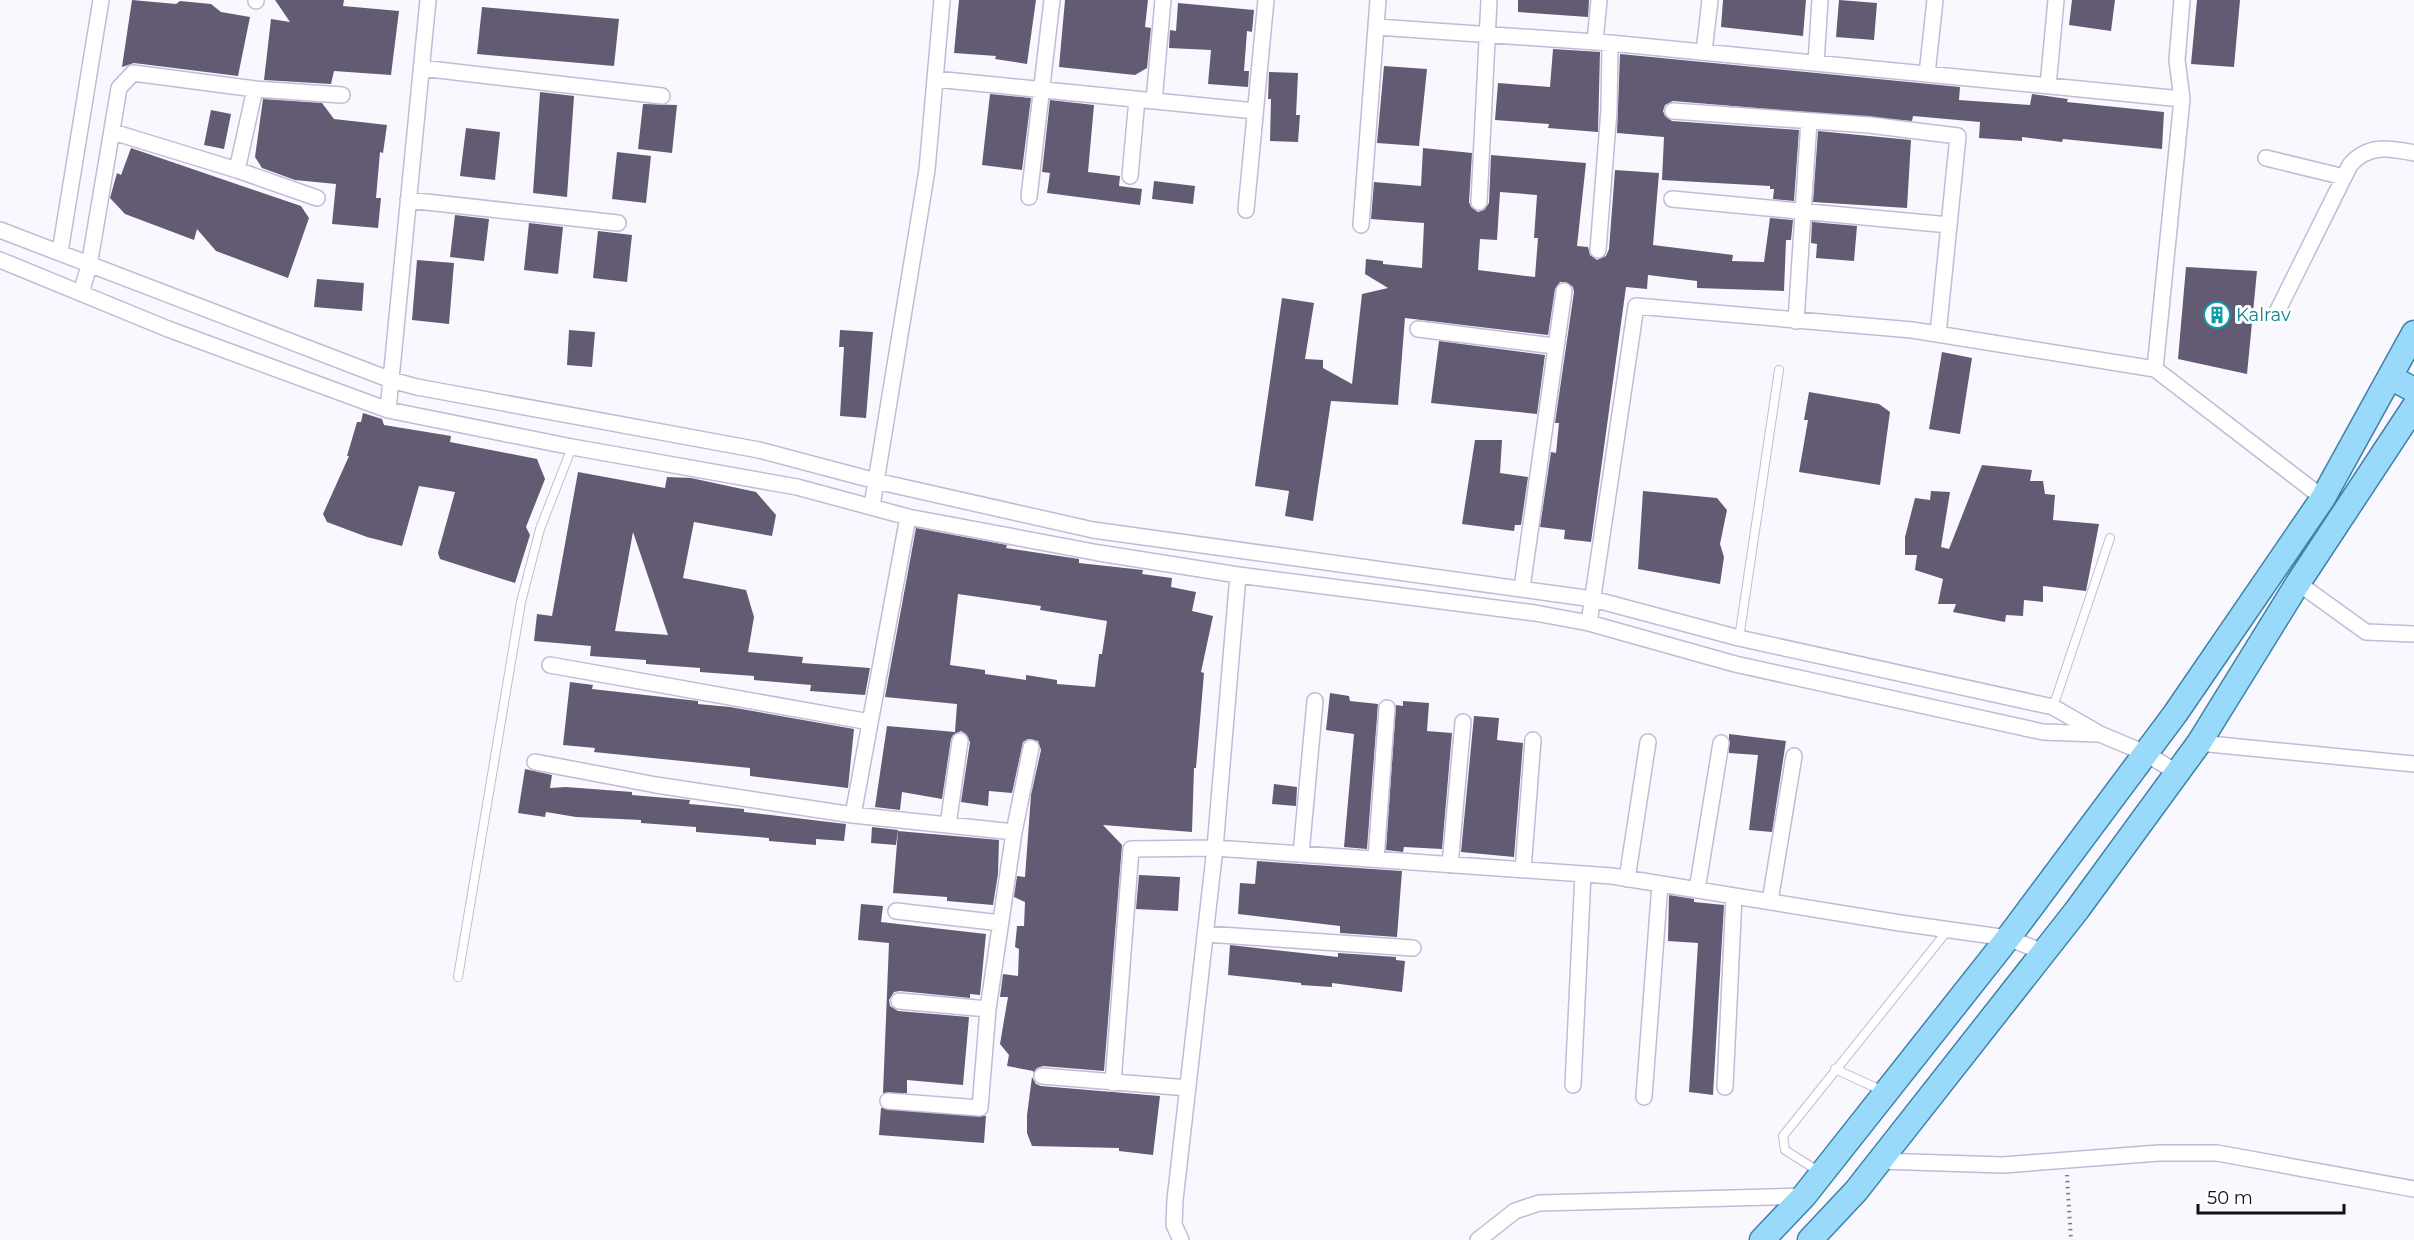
<svg xmlns="http://www.w3.org/2000/svg" width="2414" height="1240" font-family="Montserrat,sans-serif">
<style>
.building{fill:#625b73;fill-rule:evenodd}
.lines{fill:none;stroke-linecap:round;stroke-linejoin:round}
.service-casing{stroke:#c2bbd7;stroke-width:10}
.minor-casing{stroke:#c2bbd7;stroke-width:18}
.primary-casing{stroke:#3e82a8;stroke-width:27}
.path{stroke:#7d7b82;stroke-width:4;stroke-dasharray:1.5 4.5;stroke-linecap:butt}
.service{stroke:#fff;stroke-width:8}
.minor{stroke:#fff;stroke-width:15}
.primary{stroke:#99d9f9;stroke-width:24}
.labels{text-anchor:middle;stroke-width:6;stroke-linejoin:round;paint-order:stroke}
.culture-label{font-size:18px;fill:#0d838f;stroke:#fff;text-anchor:start}
</style>
<rect width="100%" height="100%" fill="#f9f8fe"/>
<path class="building" d="M132,0L176,4L180,1L211,4L221,12L250,17L238,76L134,63L122,67Z
M275,0H344L343,6L399,11L391,75L334,71L331,84L264,80L271,19L290,22Z
M959,0H1036L1027,64L995,59L996,56L954,53Z
M1065,0H1148L1145,27L1151,28L1147,68L1135,75L1059,67Z
M1518,0H1589L1588,17L1518,12Z
M1723,0H1806L1803,36L1721,27Z
M1839,0L1877,3L1874,40L1836,37Z
M2072,0H2115L2111,31L2069,25Z
M2197,0H2240L2234,67L2191,64Z
M1178,3L1254,10L1252,32L1247,31L1244,71H1249L1248,87L1208,84L1211,50L1169,48L1170,30L1176,31Z
M482,7L619,19L614,66L477,54Z
M1553,49L1600,52L1598,132L1548,128L1549,124L1495,120L1498,83L1550,87Z
M1620,54L1960,87L1959,100L2030,105L2032,94L2068,99L2067,102L2164,112L2162,149L2063,139L2062,142L2022,137V141L1979,138L1980,122L1913,116L1912,121L1673,101L1665,105L1663,111L1665,116L1672,121L1799,130L1794,201L1773,199L1774,189H1770V186L1662,180L1664,137L1617,133Z
M1384,66L1427,69L1419,146L1377,143Z
M1269,72L1298,73L1296,115H1300L1298,142L1270,141L1271,99H1268Z
M540,92L574,96L567,197L533,193Z
M990,94L1031,98L1022,170L982,165Z
M263,99L322,103L334,119L387,125L383,153L380,152L376,198H381L378,228L332,224L336,184L295,180L262,168L255,157Z
M1050,100L1094,105L1088,172L1120,176L1119,186L1142,189L1140,205L1047,193L1050,173L1042,172Z
M643,104L677,105L672,153L638,149Z
M211,110L231,114L224,149L204,145Z
M466,128L500,132L495,180L460,176Z
M1818,131L1911,140L1907,208L1813,202Z
M131,148L301,206L309,218L288,278L216,251L197,229L194,240L125,214L110,198L117,173L121,175Z
M1423,148L1472,153L1469,202L1471,207L1478,212L1484,210L1489,203L1491,155L1586,163L1577,246L1588,247L1590,255L1597,260L1606,256L1609,249L1615,170L1659,173L1653,245L1733,255L1732,261L1764,262L1770,218L1793,220L1791,240H1786L1784,291L1697,288V281L1648,275L1647,289L1626,287L1591,542L1564,539L1565,530L1540,527L1551,452L1556,453L1559,423H1555L1574,292L1573,287L1566,282H1560L1555,289L1548,335L1405,318L1398,405L1331,401L1313,521L1285,516L1289,491L1255,486L1282,298L1314,303L1305,359L1323,360V368L1352,384L1362,294L1388,288L1365,274L1366,259L1383,261V264L1422,268L1424,223L1371,219L1374,182L1421,186ZM1500,192L1537,195L1534,238H1538L1535,277L1478,270L1480,239L1497,240Z
M617,152L651,156L646,203L612,199Z
M1154,181L1195,186L1193,204L1152,199Z
M455,215L489,219L484,261L450,257Z
M1812,222L1857,226L1854,261L1816,258L1817,244L1811,243Z
M529,223L563,227L558,274L524,270Z
M598,231L632,235L627,282L593,278Z
M417,260L454,263L449,324L412,320Z
M2186,267L2257,271L2247,374L2178,359Z
M317,279L364,283L362,311L314,307Z
M569,330L595,332L592,367L567,365Z
M840,330L873,332L866,418L840,416L844,347H839Z
M1439,341L1545,355L1537,414L1431,403Z
M1942,352L1972,358L1960,434L1929,429Z
M1809,392L1879,404L1890,412L1880,485L1799,472L1808,420H1804Z
M363,413L382,419L384,425L451,436L450,442L537,459L545,479L526,527L530,535L515,583L440,559L438,553L455,492L419,486L402,546L367,537L327,522L323,514L349,456H347L357,422H361Z
M1475,440H1502L1500,473L1528,477L1521,525H1515L1514,531L1462,524Z
M1982,465L2032,470L2030,481H2043L2045,494L2055,495L2053,520L2099,524L2086,591L2043,586V602L2024,600L2023,616L2006,615L2005,622L1953,612L1956,604H1938L1943,579L1915,570L1917,555H1905V537L1915,498L1930,500L1931,491L1950,492L1941,547L1949,549Z
M578,472L665,488L667,477L691,478L756,492L776,515L772,536L694,522L683,578L746,590L754,617L748,652L803,657L802,663L870,668L865,695L810,691L811,685L754,680V676L700,672V668L646,664V660L590,656L591,646L534,641L537,614L552,616ZM633,532L668,635L615,631Z
M1643,491L1717,498L1727,510L1720,544L1724,557L1720,584L1638,569Z
M916,528L1007,545L1006,548L1079,559V563L1143,570L1142,574L1172,578L1171,587L1196,592L1192,611L1213,616L1201,672L1204,673L1196,768H1194L1192,832L1103,825L1122,845L1104,1071L1043,1066L1037,1068L1033,1073V1071L1007,1066L1009,1055L1000,1044L1008,997H1000L1003,974L1018,976L1019,949L1015,947L1017,926H1024L1025,902L1014,897L1017,876L1025,877L1031,795L1041,750L1038,741L1028,739L1023,742L1012,793L989,791L988,806L961,802L970,742L966,734L961,731L953,735L951,739L942,799L902,792L900,810L875,807L887,726L955,732L957,704L885,697ZM958,594L1041,606L1040,610L1107,621L1102,654H1099L1095,687L1057,684V680L1026,675V680L985,674V670L950,665Z
M570,682L593,685L592,689L698,701V704L730,707L854,729L848,788L750,776V768L594,752L595,748L563,745Z
M1330,693L1349,696L1350,701L1378,704L1367,849L1344,847L1354,734L1326,730Z
M1403,701L1429,703L1427,731L1452,733L1442,849L1404,847L1403,852L1386,850L1396,705L1403,706Z
M1474,716L1499,718L1497,740L1523,743L1514,857L1461,852Z
M1729,734L1786,741L1772,832L1749,830L1758,755L1729,753Z
M525,769L552,775L550,788L566,787L632,792V795L690,800L689,804L744,809V812L846,824L844,841L816,839V845L769,841V838L696,832V827L641,823V820L576,817L546,812L545,817L518,813Z
M1274,784L1297,787L1296,806L1272,804Z
M872,827L898,830L896,845L871,843Z
M898,831L999,840L998,874L993,905L947,901V897L893,893Z
M1257,861L1402,871L1397,937L1340,933V926L1238,914L1240,883L1255,884Z
M1139,875L1180,877L1178,911L1136,909Z
M1669,895L1694,899V902L1724,905L1713,1095L1689,1092L1698,943L1668,941Z
M861,904L883,906L881,922L986,934L980,995L970,994V998L900,991L894,992L889,1000L890,1006L898,1011L969,1017L963,1085L907,1080V1093H883L889,943L858,940Z
M1230,945L1338,957V953L1396,957V960L1405,961L1402,992L1332,983V987L1301,985V983L1228,975Z
M1032,1077L1036,1084L1041,1086L1160,1096L1153,1155L1119,1151V1148L1032,1146L1027,1133V1115Z
M881,1108L986,1116L984,1143L879,1135Z"/>
<g class="lines">
<defs>
<path id="service" d="M1739,638L1779,370
M2053,707L2110,538
M458,977L521,602L540,529L572,447
M1835,1069L1883,1091
M1818,1171L1785,1150L1783,1136L1948,930"/>
<path id="minor" d="M2182,0L2177,60L2182,99
M256,1V0
M1377,27L1610,43L2182,99L2155,369L2323,498
M1595,42L1599,0
M1704,52L1710,0
M1816,63L1820,0
M421,68L662,96
M1927,74L1935,0
M935,79L1255,111
M2048,86L2056,0
M1154,101L1163,0
M1673,111L1869,125L1958,136L1938,334
M113,132L237,170L317,198
M2266,158L2344,177
M237,170L255,89
M1130,176L1137,99
M1029,197L1052,0
M1672,199L1949,225
M408,200L618,223
M1479,202L1489,0
M1246,210L1266,0
M1361,225L1378,0
M0,230L391,380L417,387L759,450L876,481L1093,530L1593,599L1739,638L2053,707L2100,734L2145,753L2176,772
M1598,250L1609,110L1610,43
M60,252L101,0
M0,260L168,329L388,410L572,447L797,487L908,517L1099,553L1238,575L1535,613L1589,623L1735,664L2043,732L2097,734
M81,293L89,266L119,88L133,73L255,89L342,95
M2277,312L2350,165C2368,144 2389,148 2414,153
M1796,321L1809,121
M1418,329L1554,346
M388,410L428,0
M872,506L927,170L942,0
M1238,575L1215,848L1612,876L1900,923L2008,938L2043,952
M2298,583L2366,632L2414,634
M1522,588L1564,291
M1589,623L1636,306L1912,330L2155,369
M550,665L870,722
M2199,743L2414,764
M535,762L656,785L853,815L908,517
M853,815L1014,832L988,1009L980,1108L888,1101
M948,825L960,741
M1014,832L1031,748
M1301,854L1315,701
M1376,859L1387,708
M1450,865L1463,722
M1523,870L1533,740
M1627,879L1648,742
M1697,890L1721,743
M1770,901L1794,756
M896,911L1001,923
M1205,934L1413,948
M899,1001L988,1009
M1042,1076L1188,1088
M1113,1083L1131,849L1215,848L1175,1200L1174,1225L1181,1240
M1573,1085L1583,874
M1725,1087L1734,896
M1644,1097L1660,884
M1880,1161L2003,1165L2159,1153H2217L2414,1189
M1478,1240L1515,1211L1539,1203L1804,1196"/>
<path id="primary" d="M2390,377L2414,390
M1762,1240L1804,1196L2008,938L2175,714L2323,498L2414,333
M1810,1240L1856,1191L2077,910L2199,743L2298,583L2414,407"/>
</defs>
<use href="#service" class="service-casing"/>
<use href="#minor" class="minor-casing"/>
<use href="#primary" class="primary-casing"/>
<path class="path" d="M2067,1175L2071,1240"/>
<use href="#service" class="service"/>
<use href="#minor" class="minor"/>
<use href="#primary" class="primary"/>
</g>
<defs>
<symbol id="building-ring" viewBox="-11 -11 22 22"><circle r="9.5" fill="#fff" stroke="#0f9aa8" stroke-width="1.5"/><path d="M-4-6H4V6H1V3H-1V6H-4ZM-2.5-4.3h1.7v1.8h-1.7ZM.8-4.3h1.7v1.8H.8ZM-2.5-1h1.7V.8h-1.7ZM.8-1h1.7V.8H.8Z" fill="#0f9aa8"/></symbol>
</defs>
<g fill-rule="evenodd">
<use href="#building-ring" x="2202" y="300" width="30" height="30"/>
</g>
<g class="labels">
<g class="culture-label">
<text x="2236" y="321">Kalrav</text>
</g>
</g>
<path d="M2198 1204v9h146v-9" fill="none" stroke="#131019" stroke-width="3"/>
<text x="2207" y="1204" font-size="18" fill="#131019" stroke="#ffffff" stroke-width="4.5" paint-order="stroke">50 m</text>
</svg>
